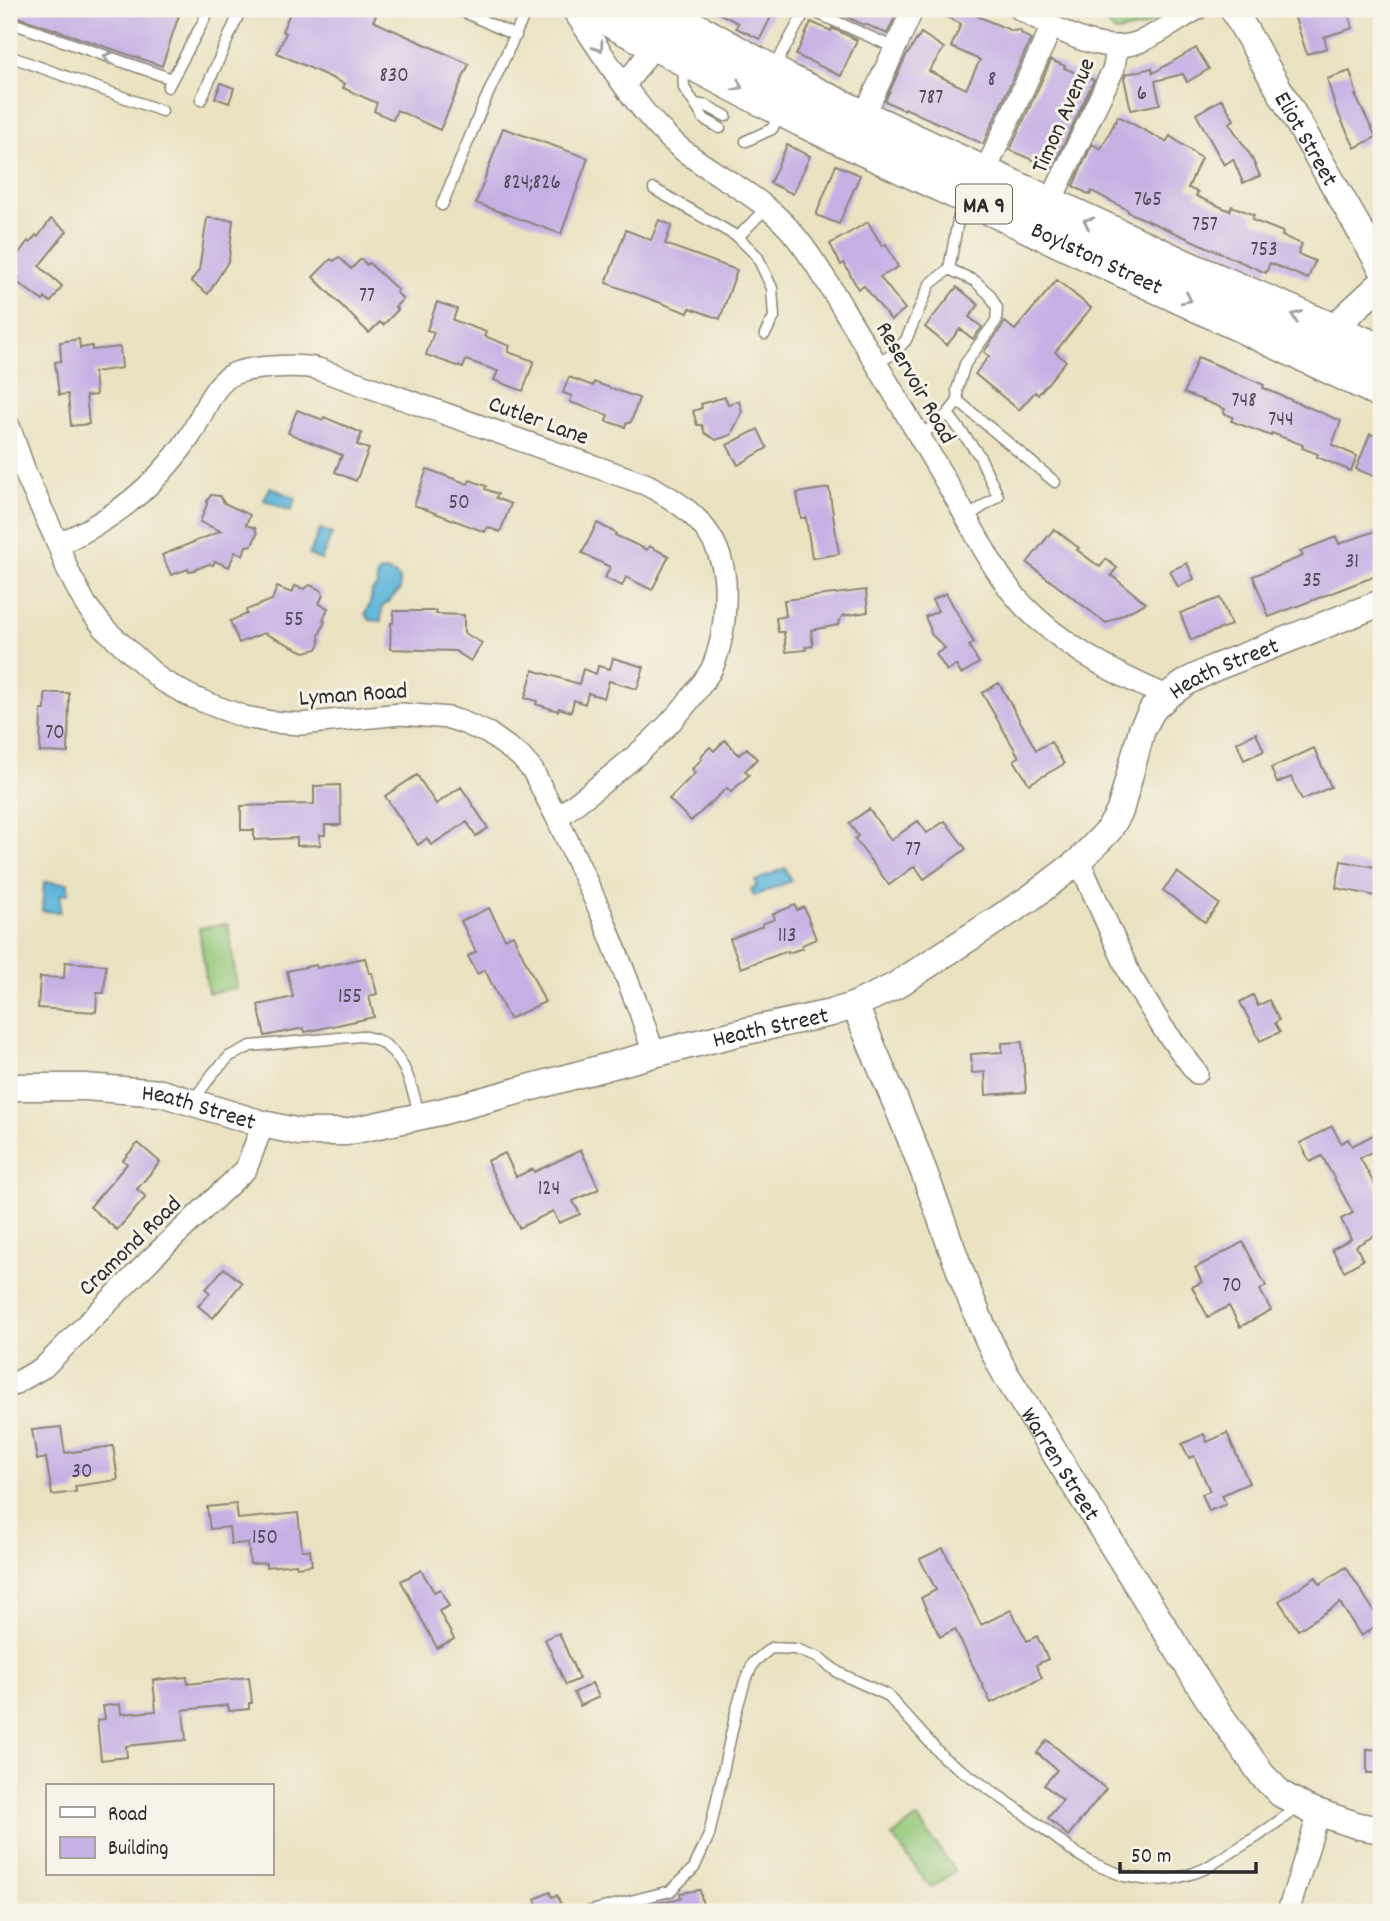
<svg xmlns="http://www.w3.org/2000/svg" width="1390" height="1921" font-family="Dekko,sans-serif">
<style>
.green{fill:#93c879;stroke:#5f7a52;stroke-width:2}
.water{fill:#5db6da;stroke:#447082;stroke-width:2}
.building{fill:#c6b1e5}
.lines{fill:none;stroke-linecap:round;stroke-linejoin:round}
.service-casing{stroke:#8a8676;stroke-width:13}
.minor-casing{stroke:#8a8676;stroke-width:24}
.tertiary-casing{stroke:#8a8676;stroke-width:29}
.trunk-casing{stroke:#8a8676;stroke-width:38}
.service{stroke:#fff;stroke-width:10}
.minor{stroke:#fff;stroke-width:21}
.tertiary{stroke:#fff;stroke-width:26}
.trunk{stroke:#fff;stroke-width:35}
.oneway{stroke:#a0a0a0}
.labels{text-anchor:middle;stroke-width:6;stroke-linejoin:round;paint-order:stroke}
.number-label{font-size:21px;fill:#524c5a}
.shield{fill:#f7f3e8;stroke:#686764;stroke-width:2}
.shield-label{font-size:23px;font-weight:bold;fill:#2b2b2b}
.street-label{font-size:24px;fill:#2b2b2b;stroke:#f7f3e8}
</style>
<rect width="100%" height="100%" fill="#f7f3e8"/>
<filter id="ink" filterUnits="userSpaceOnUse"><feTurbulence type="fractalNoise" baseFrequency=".0143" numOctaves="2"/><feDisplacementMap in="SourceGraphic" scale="14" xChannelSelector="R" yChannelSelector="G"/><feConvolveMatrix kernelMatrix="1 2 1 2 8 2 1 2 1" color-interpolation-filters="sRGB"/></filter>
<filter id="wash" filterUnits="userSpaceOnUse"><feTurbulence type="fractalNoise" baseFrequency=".00686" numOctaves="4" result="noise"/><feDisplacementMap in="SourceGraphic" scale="28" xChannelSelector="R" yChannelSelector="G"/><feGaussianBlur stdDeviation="1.57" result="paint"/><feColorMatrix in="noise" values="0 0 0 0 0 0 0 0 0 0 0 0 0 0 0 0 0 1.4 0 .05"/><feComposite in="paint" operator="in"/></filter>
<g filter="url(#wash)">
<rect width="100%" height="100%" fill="#eae2c1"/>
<path class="green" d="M1093,9H1173L1142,27L1118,32H1115Z
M228,924L237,988L208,993L199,928Z
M917,1818L955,1871L931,1888L892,1836Z"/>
<path class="water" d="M270,487L296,499L291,511L264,500Z
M320,529L332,534L321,560L309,555Z
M386,571L396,575L400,580V590L382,607L381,621L370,620L365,614C369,607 372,599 372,591L377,586V576L380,572Z
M785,868L791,881L754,896L751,889L757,886L755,881Z
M44,882L68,883V894H61L60,912L42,911Z"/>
<g id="blocks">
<path class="building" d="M9,9H181L162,66L9,14Z
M292,9H379L373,21L469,64L440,130L397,110L393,120L374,111L377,103L343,88L345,84L277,53L286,33L282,31Z
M711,9H775L760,39L736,28L738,23Z
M830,9H882L895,17L887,34L865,24L864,25Z
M930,9H973L970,13L1012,31L1020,30L1022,34L1031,39L983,144L905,108L904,110L885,101L905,58L921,33L944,48L929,71L966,89L980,60L951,47L961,24Z
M1292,9H1347L1353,28L1324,37L1327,48L1307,54Z
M811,22L831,31L832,28L857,40L841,76L796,55Z
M1196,48L1209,69L1187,82L1183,74L1155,81L1160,104L1131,110L1124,78L1126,74L1152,68L1153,73Z
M1051,60L1065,66L1064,68L1094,80L1052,169L1010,150Z
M1350,71L1357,95H1355L1376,137L1355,148L1336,109L1327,79Z
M221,83L234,88L229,103L215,98Z
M1222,99L1234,120L1229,123L1251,156L1260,176L1243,183L1233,159L1224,165L1196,114Z
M1118,116L1166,142L1170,136L1201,158L1188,188L1198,192L1196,196L1230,211L1232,206L1254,215L1252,220L1283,232L1282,236L1302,244L1298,254L1315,261L1308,279L1270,263L1266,273L1128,212V210L1092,191L1090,195L1073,186L1092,144L1101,149Z
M503,128L588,158L561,234L476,203Z
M787,145L810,156L793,194L770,183Z
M836,165L860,175L839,224L816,215Z
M207,218L233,220L229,260L208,294L191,281L199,270Z
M51,219L67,231L39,266L62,286L51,302L45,298L43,301L17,282L19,278L9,272L16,262L14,260L28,241L30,243L36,235L38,237Z
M659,220L672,225L665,244L737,270L720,319L690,308L688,313L606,283L626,230L651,240Z
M868,222L882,246L886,244L898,267L880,277L905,309L891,320L864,286L858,289L844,263L841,265L830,244Z
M339,257L351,269L361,259L367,265L369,263L398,290L396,292L403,299L395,307L398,310L383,325L380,322L369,333L313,277L331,259L334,261Z
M1057,280L1091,308L1055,352L1066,361L1038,395L1035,392L1019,410L975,374L989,356L984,352L1005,322L1015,330Z
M957,287L979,305L969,317L982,327L973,339L960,329L947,345L925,327Z
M437,302L457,309L453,320L486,332L484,336L510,346L508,352L534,361L523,391L494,380L498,371L466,360L463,368L426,355L434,332L427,330Z
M79,339L80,348L92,346V350L120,347L122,368L94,372L96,395L86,396L89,424L71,426L68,394L59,395L55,362L61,361L60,342Z
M1198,357L1264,385L1263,388L1341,421L1332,445L1357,456L1351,471L1317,457L1318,454L1302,448L1303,445L1272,433L1271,436L1231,421L1233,417L1223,413L1225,409L1184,393Z
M569,377L593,386L594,382L639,398L631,422L626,424L625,427L606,421L608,415L570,402L572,396L563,393Z
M725,397L728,404L739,401L742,412L731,435L716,440L705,433L702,425H697L693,411L702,408L701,404Z
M297,410L323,420L324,417L362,433L357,445L369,449L356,481L335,472L342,455L288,433Z
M758,429L767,448L738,465L727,445Z
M1370,434L1381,438V479L1356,469Z
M427,469L468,484L470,480L486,486L485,489L498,494L496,498L511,504L500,532L487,527L485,532L414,505Z
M829,488L839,554L812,558L806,518H801L797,493Z
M211,495L220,496L224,503L250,515L246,525L255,528L257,534L252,545L246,546L243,555L235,552L229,567L215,561L213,565L209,564L189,572L188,569L171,575L162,555L221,531L200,522L207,504V501Z
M597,523L616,533L615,535L647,550L649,546L669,556L652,590L626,577L622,586L605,578L610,567L582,553Z
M1054,529L1079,548L1077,550L1100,567L1106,559L1117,568L1111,575L1146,603L1106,623L1027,563Z
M1381,529V574L1269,617L1253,576L1303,556L1300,551L1336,537L1339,544Z
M1187,563L1194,579L1178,587L1170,571Z
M310,585L321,590L323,595L319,604L328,608L323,620L325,621L319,636L320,643L317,649L304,652L264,633L239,643L230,621L247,614L246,610L272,600L277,587L292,593L295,586L304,589Z
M866,590L868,612L842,616L838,625L811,630L813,646L805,647L806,650L786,652L784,632H778L776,618L786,616L784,600Z
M946,593L974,643L969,646L979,663L961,674L956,665L947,671L936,654L945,648L931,634L930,628L925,617L938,611L932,600Z
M1220,598L1231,625L1191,640L1180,613Z
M394,611H436V614L464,615V633L482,643L471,661L455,651L390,649L391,623H393Z
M613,658L644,667L637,689L609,681L604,698L588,693L585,704L574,700L571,712L559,708L558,711L536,704L537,701L525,698L533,670L579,684L583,669L596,674L598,666L610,669Z
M999,683L1036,750L1051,742L1064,764L1029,784L1014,760L1019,757L982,693Z
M45,693H69L68,753L40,752L41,710H45Z
M1256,733L1264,751L1244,760L1237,742Z
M725,740L739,755L747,748L757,759L745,771L749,775L731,792L727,788L691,821L669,799L695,773L692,769L702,759L700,757L710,747L714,751Z
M1314,748L1331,787L1302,800L1291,777L1277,783L1271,768Z
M417,775L436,804L461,787L488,828L476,836L467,822L431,845L427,838L418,845L385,796Z
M340,785L341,825H325V835H320V845L297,846V838L254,840V830H241V806L314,804V786Z
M869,809L891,840L918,821L927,833L945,821L966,849L924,879L915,866L889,885L855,839L858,836L849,823Z
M1341,861L1381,868V897L1336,888Z
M1177,872L1219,904L1205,922L1163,890Z
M795,905L797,910L804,907L816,939L802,945L803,948L788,953V951L741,968L730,939L763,926L762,924L775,919L773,914Z
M489,908L505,939L513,935L545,1002L509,1019L485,970L477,974L468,956L476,952L461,921Z
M365,958L369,973H372L377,994L369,996L374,1017L305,1032L304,1028L265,1036L258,1005L293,997L287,971L316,965L317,968Z
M65,962L106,965L104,993H97L96,1012L38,1008L40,977L64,978Z
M1253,995L1258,1006L1269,1000L1279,1020L1275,1023L1280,1032L1260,1041L1240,1002Z
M1022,1042L1026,1092L986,1095L985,1072L972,1073L971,1054L1002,1052V1043Z
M1332,1126L1341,1143L1348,1139L1352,1146L1381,1131V1147L1360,1158L1381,1196V1232L1356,1246L1363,1260L1344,1271L1332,1249L1351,1239L1341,1219L1353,1213L1322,1156L1310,1162L1300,1143Z
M138,1143L160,1162L137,1189L146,1197L117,1230L90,1207L127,1164L123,1160Z
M581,1150L599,1189L573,1201L580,1214L559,1223L553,1211L519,1228L487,1161L505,1153L516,1177L533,1169L534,1172Z
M1243,1242L1266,1286L1260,1290L1271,1310L1240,1327L1229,1306L1208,1317L1192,1287L1202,1282L1195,1268Z
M224,1268L242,1283L213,1318L198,1306L210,1293L206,1289Z
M61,1427L65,1453L113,1446L118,1480L75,1486L76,1492L52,1495L46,1458L37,1460L32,1430Z
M1227,1433L1249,1483L1222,1495L1226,1504L1209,1511L1202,1494L1210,1491L1194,1456L1189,1458L1182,1444L1204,1434L1207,1442Z
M236,1504L238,1519L298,1513L302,1550H310L312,1565L297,1567L296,1564L266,1567V1563L250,1564L248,1543L231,1544L229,1527L210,1529L207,1507Z
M943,1548L981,1625L1011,1610L1027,1641L1037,1636L1048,1659L1036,1665L1042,1678L991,1703L955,1629L940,1637L921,1598L936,1590L920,1559Z
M1346,1567L1381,1622L1361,1636L1340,1603L1298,1630L1279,1601L1316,1577L1320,1584Z
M421,1570L434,1592L440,1589L449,1606L439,1611L454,1639L437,1648L401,1581Z
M559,1633L579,1679L566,1685L545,1639Z
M187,1677L188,1684L249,1677L252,1703H249V1709L229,1711L228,1705L183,1710L186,1740L126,1746L127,1757L101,1760L97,1720L105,1719L103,1706L120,1704L121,1714L156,1711L153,1680Z
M592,1683L599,1697L580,1706L574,1693Z
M1047,1740L1106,1789L1068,1836L1048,1818L1063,1800L1044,1785L1057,1770L1037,1753Z
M1367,1749L1381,1750V1773H1367Z
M700,1890L704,1912H644L643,1906L681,1898L680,1893Z
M550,1892L552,1897L557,1895L564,1912H519L537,1904L535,1899Z"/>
</g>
</g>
<g filter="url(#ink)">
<use href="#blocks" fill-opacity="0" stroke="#8a8676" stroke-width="2"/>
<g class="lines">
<defs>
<path id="service" d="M458,9L516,36
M808,9L895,48
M9,22L172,79
M9,56L162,111
M683,64L684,88L695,104L707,106L726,116
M774,68L806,9
M168,87L210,9
M201,100L241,9
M695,104L704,119L720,128
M746,141L772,129L780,113
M654,189L738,237L767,207
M442,205L483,105L527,9
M738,237L757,256L772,288L774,317L765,334
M949,269L959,215
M876,364L893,354L906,340L930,284L949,269L975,281L990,295L997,308L996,321L965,364L957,390L958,401
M948,414L979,455L998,496L966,518
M919,437L948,414L958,401L1055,482
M192,1102L214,1072L230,1056L251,1046L361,1036C366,1037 373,1038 377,1040C406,1054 412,1089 420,1117
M587,1912L670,1891L694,1868L709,1835L736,1712L745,1681L754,1662L771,1648L796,1649L819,1658L839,1673L887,1695L944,1758L1019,1810L1077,1854L1094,1864L1124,1876L1150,1880L1172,1879L1194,1873L1204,1869L1258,1836L1301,1805"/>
<path id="minor" d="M572,9C603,54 637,112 679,147C718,179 763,195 796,237C820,267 839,302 859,335C892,389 924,444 956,499C978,537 994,574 1024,606C1063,646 1116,675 1167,696
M1020,9C1054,27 1100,57 1139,42C1159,34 1178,20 1197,9
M625,85L656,43
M863,118L913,9
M984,174L1052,26
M1049,205L1114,68L1117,46
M9,426L27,477L58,544L68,571L86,605L105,629L161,680L190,696L217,707L245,717L272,722L301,724L401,714L449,718L462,722L488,733L520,756L533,771L557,818L601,913L640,1012L654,1054
M58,544C112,521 157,485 190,436C202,417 210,390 228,377C243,366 300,364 318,369L645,484C688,505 721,532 725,582C726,610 724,640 713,666C708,677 699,687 692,697C655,745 605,781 557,818
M1079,861L1131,977L1163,1028L1197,1073
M9,1387L44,1367L152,1258L246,1169L263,1124
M1288,1912L1319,1813"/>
<g id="tertiary">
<path id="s1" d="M1233,9L1381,267"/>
<path d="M1330,331L1381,284"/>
<path id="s2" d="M855,1005C879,1065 906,1123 928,1183C952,1247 973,1314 1006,1375L1208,1698L1263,1776L1281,1794L1308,1809L1359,1826L1381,1830"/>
<path id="s3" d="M9,1087H85L161,1093L263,1124L299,1132H346L440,1112L654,1054L742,1032L831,1013L853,1006L895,986L1029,899L1079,861L1109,830L1120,811L1142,729L1153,709L1167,696L1188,681L1214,668L1381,603"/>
</g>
<g id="trunk">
<path id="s4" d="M590,9L802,119L1381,390"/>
<path d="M657,9L786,81L863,118L1190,270L1381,352"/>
</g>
</defs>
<use href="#service" class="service-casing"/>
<use href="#minor" class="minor-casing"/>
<use href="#tertiary" class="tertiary-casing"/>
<use href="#trunk" class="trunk-casing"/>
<use href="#service" class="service"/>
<use href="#minor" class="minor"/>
<use href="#tertiary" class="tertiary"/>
<use href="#trunk" class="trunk"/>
</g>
<defs><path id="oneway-chevron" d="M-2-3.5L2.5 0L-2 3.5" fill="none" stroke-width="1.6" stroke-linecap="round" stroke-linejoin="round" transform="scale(1.75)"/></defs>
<g class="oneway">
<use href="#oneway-chevron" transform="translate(599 47) rotate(55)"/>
<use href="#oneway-chevron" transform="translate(108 57) rotate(-161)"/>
<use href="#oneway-chevron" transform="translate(738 86) rotate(27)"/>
<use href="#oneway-chevron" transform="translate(1088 222) rotate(-155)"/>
<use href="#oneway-chevron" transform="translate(1187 299) rotate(26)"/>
<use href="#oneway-chevron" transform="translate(1296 316) rotate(-158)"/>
</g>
</g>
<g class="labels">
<g class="number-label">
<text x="394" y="81">830</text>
<text x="992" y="85">8</text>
<text x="1142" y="99">6</text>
<text x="931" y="103">787</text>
<text x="532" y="188">824;826</text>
<text x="1148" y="205">765</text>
<text x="1205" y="230">757</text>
<text x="1264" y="255">753</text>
<text x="367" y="301">77</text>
<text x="1244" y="406">748</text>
<text x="1281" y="425">744</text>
<text x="459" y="508">50</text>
<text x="1352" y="567">31</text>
<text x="1312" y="586">35</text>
<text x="294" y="625">55</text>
<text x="55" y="738">70</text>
<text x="913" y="855">77</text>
<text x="787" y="941">113</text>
<text x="350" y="1002">155</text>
<text x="549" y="1194">124</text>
<text x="1232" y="1291">70</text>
<text x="82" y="1477">30</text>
<text x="265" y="1543">150</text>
</g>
<rect class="shield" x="956" y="184.5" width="56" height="39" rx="5"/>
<g class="shield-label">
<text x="984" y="212">MA 9</text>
</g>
<g class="street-label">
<text transform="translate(1062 115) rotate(-66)" y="8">Timon Avenue</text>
<text dy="8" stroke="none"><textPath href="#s1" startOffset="149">Eliot Street</textPath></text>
<text dy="8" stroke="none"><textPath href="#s4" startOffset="565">Boylston Street</textPath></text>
<text transform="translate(917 382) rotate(60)" y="8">Reservoir Road</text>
<text transform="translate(539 419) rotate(20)" y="8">Cutler Lane</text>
<text dy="8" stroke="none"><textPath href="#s3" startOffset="1390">Heath Street</textPath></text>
<text transform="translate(353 693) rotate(-4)" y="8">Lyman Road</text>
<text dy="8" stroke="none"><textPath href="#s3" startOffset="780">Heath Street</textPath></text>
<text dy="8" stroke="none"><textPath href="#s3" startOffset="192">Heath Street</textPath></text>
<text transform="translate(129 1245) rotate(-44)" y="8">Cramond Road</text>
<text dy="8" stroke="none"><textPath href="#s2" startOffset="504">Warren Street</textPath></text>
</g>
</g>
<rect width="1390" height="1921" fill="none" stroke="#f7f3e8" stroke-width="35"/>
<rect x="46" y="1784" width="228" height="91" fill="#f7f3e8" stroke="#a5a39c" stroke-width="2"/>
<rect x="60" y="1807" width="35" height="10" fill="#ffffff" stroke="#a5a39c" stroke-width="2"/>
<text x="108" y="1820" font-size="21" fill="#2b2b2b">Road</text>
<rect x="60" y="1837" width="35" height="21" fill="#c6b1e5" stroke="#a5a39c" stroke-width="2"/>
<text x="108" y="1854" font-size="21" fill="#2b2b2b">Building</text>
<path d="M1120 1862v10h136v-10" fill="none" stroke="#2b2b2b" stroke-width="3.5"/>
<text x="1131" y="1862" font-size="21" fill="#2b2b2b" stroke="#f7f3e8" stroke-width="5" paint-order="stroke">50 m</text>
</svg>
